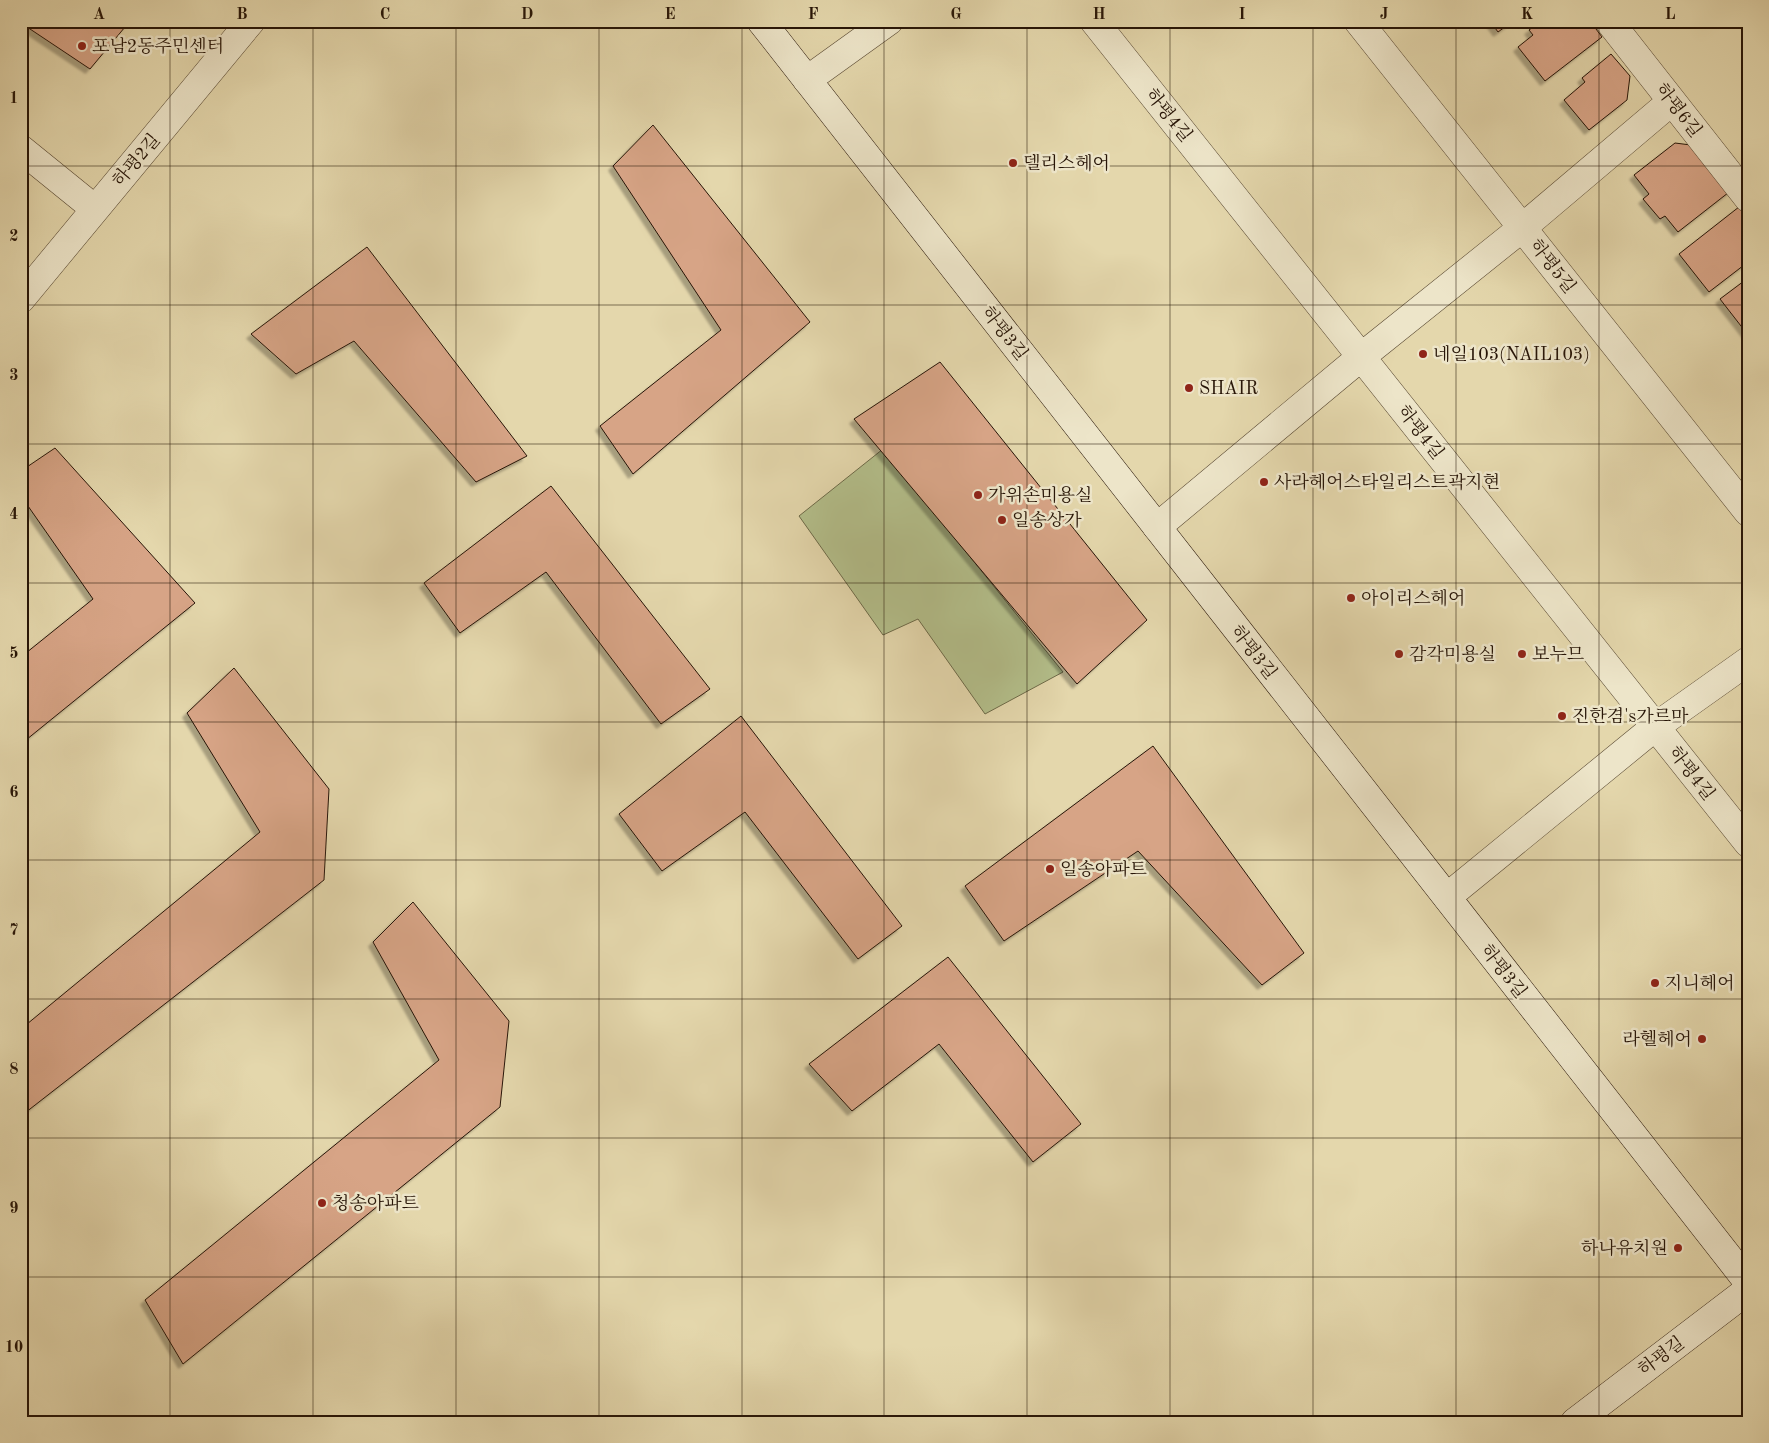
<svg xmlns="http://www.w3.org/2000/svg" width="1769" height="1443" font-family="'Old Standard TT','Noto Serif KR',serif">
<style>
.green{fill:#b3be8a;stroke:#6d6a48}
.building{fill:#d7a486;stroke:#271507;filter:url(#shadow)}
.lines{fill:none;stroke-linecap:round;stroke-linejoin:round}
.street-casing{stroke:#564630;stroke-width:29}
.secondary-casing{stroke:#271507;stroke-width:29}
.street{stroke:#ede5c9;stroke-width:28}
.secondary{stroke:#ede5c9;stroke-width:28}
.grid{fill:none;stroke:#271507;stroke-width:1;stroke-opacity:0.55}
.poi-dot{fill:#8f2418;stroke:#ede5c9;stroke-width:2}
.labels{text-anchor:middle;stroke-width:5;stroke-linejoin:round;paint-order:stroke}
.poi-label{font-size:18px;fill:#271507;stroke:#ede5c9;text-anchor:start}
.street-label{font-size:18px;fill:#271507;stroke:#ede5c9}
.neatline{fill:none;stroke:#271507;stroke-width:2}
.grid-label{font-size:16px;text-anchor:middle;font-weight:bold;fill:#271507}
</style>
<defs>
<filter id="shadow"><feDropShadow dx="-4.5" dy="4.5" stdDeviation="1" flood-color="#0004"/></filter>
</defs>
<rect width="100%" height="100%" fill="#e4d7ac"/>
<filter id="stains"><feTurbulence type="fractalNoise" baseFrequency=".004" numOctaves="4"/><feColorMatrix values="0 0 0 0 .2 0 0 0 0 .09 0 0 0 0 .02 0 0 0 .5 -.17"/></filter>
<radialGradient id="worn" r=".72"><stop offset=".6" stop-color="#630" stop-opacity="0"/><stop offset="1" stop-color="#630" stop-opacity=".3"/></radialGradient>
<path class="green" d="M883,449L1063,672L985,714L918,619L883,635L799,516Z"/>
<path class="building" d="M21,21H130L90,69L21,23Z
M1490,21H1513L1498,32Z
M1541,21H1590L1602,37L1545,81L1518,47L1533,35L1529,30Z
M1611,54L1630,76L1627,100L1589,130L1564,100L1585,82L1582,78Z
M653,125L810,322L633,474L600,426L721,330L613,166Z
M1675,143L1699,146L1733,189L1678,232L1665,216L1660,219L1643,199L1649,194L1634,175Z
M1744,203L1748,207V262L1709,292L1679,254Z
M367,247L527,456L476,482L354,341L296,374L251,334Z
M1748,278V335L1720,299Z
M940,362L1147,620L1077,684L854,419Z
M55,448L195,603L21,744V657L93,599L21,496V471Z
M551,486L710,689L661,724L546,572L460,633L424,583Z
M234,668L329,789L324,880L21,1116V1029L260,832L187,713Z
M741,716L902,926L858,959L745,812L662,871L619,814Z
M1153,746L1304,953L1262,985L1138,851L1004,941L965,886Z
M413,902L509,1021L500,1107L183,1364L145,1300L439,1060L373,942Z
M948,957L1081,1124L1033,1162L939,1044L852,1111L809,1064Z"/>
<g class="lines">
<defs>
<path id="street" d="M1094,21L1748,843
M1358,21L1748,512
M1609,21L1748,198
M807,80L889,21
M21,149L95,209
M21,299L251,21
M1157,527L1361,357L1522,228L1672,101
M1447,897L1655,727L1748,661"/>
<path id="secondary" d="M761,21L1748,1282
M1575,1422L1748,1290"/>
</defs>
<use href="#street" class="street-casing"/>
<use href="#secondary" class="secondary-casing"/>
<use href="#street" class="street"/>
<use href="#secondary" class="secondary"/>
</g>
<path class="grid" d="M170,21V1422M313,21V1422M456,21V1422M599,21V1422M742,21V1422M884,21V1422M1027,21V1422M1170,21V1422M1313,21V1422M1456,21V1422M1599,21V1422M21,166H1748M21,305H1748M21,444H1748M21,583H1748M21,722H1748M21,860H1748M21,999H1748M21,1138H1748M21,1277H1748"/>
<g class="poi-dot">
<circle cx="82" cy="46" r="5"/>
<circle cx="1013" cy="163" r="5"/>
<circle cx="1423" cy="354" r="5"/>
<circle cx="1189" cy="388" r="5"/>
<circle cx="1264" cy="482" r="5"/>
<circle cx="978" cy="495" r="5"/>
<circle cx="1002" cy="520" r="5"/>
<circle cx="1351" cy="598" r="5"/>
<circle cx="1399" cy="654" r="5"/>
<circle cx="1522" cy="654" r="5"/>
<circle cx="1562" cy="716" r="5"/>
<circle cx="1050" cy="869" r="5"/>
<circle cx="1655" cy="983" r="5"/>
<circle cx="1702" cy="1039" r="5"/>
<circle cx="322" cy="1203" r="5"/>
<circle cx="1678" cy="1248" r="5"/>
</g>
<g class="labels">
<g class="poi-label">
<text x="92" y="52">포남2동주민센터</text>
<text x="1023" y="169">델리스헤어</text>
<text x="1433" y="360">네일103(NAIL103)</text>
<text x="1199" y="394">SHAIR</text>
<text x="1274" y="488">사라헤어스타일리스트곽지현</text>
<text x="988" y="501">가위손미용실</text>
<text x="1012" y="526">일송상가</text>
<text x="1361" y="604">아이리스헤어</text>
<text x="1409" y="660">감각미용실</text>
<text x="1532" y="660">보누므</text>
<text x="1572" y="722">진한겸's가르마</text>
<text x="1060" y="875">일송아파트</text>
<text x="1665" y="989">지니헤어</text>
<text x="1692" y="1045" text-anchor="end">라헬헤어</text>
<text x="332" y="1209">청송아파트</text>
<text x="1668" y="1254" text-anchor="end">하나유치원</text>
</g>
<g class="street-label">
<text transform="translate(1679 110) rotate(52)" y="6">하평6길</text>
<text transform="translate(1169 115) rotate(51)" y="6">하평4길</text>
<text transform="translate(136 160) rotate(-50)" y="6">하평2길</text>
<text transform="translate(1553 266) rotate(52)" y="6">하평5길</text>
<text transform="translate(1005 333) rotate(52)" y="6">하평3길</text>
<text transform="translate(1421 432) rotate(52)" y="6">하평4길</text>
<text transform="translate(1254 652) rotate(52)" y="6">하평3길</text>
<text transform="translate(1692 773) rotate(52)" y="6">하평4길</text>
<text transform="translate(1504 971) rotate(52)" y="6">하평3길</text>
<text transform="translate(1661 1356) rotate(-37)" y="6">하평길</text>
</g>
</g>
<rect width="1769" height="1443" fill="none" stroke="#e4d7ac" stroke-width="55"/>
<rect x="28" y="28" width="1714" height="1388" class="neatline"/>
<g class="grid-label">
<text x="99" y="19">A</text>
<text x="242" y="19">B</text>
<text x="385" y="19">C</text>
<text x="527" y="19">D</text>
<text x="670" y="19">E</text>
<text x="813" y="19">F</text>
<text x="956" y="19">G</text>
<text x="1099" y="19">H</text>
<text x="1242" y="19">I</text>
<text x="1384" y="19">J</text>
<text x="1527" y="19">K</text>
<text x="1670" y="19">L</text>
<text x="14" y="103">1</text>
<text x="14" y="241">2</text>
<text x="14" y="380">3</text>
<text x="14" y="519">4</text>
<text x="14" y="658">5</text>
<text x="14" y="797">6</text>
<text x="14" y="935">7</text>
<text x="14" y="1074">8</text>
<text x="14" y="1213">9</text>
<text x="14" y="1352">10</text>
</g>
<rect width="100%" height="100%" filter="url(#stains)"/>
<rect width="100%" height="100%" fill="url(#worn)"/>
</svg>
